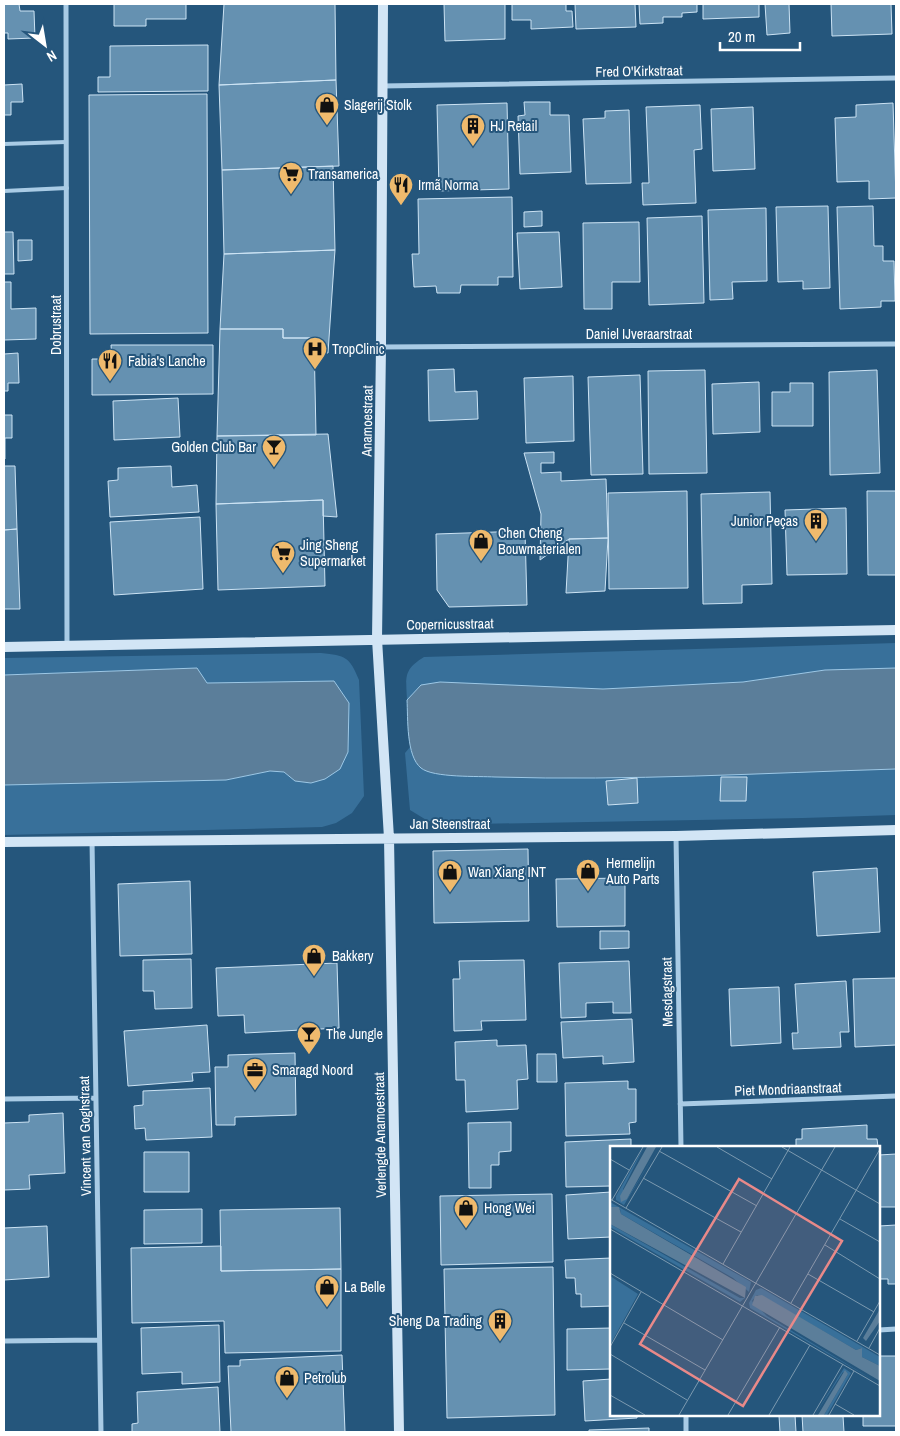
<svg xmlns="http://www.w3.org/2000/svg" width="900" height="1436" font-family="'Archivo Narrow',sans-serif">
<style>
.green{fill:#38709a}
.water{fill:#5b7e9a;stroke:#9dc8e6}
.building{fill:#6591b1;stroke:#cce3f4}
.lines{fill:none;stroke-linecap:round;stroke-linejoin:round}
.lane{stroke:#a9cbe5;stroke-width:4}
.street{stroke:#a9cbe5;stroke-width:5}
.secondary{stroke:#d2e5f5;stroke-width:10}
.labels{text-anchor:middle;stroke-width:4;stroke-linejoin:round;paint-order:stroke}
.street-label{font-size:14px;fill:#fff;stroke:#25567c}
.poi-label{font-size:14px;fill:#fff;stroke:#25567c;text-anchor:start}
.inset-road{fill:none;stroke:#7c9ab0;stroke-width:1}
.view{fill:#e88989;fill-opacity:0.15;stroke:#e88989;stroke-width:2.5}
.inset-edge{fill:none;stroke:#fff;stroke-width:2.5}
</style>
<rect width="100%" height="100%" fill="#25567c"/>
<path class="green" d="M896,643V668L825,670L743,682L603,689L421,685L407,700C406,677 403,670 424,657Z
M321,653C346,656 349,656 359,680L364,796L352,813L336,823L322,827L4,835V785L226,780L270,771L284,772L295,781L311,783L325,779L348,752L349,703L334,681L207,683L197,668L4,675V658Z
M410,747L414,759L556,778L896,769V815L803,818L474,824L428,821L410,810L405,753Z"/>
<path class="water" d="M197,668L207,683L334,681L349,703L348,752L340,769L325,779L311,783L295,781L284,772L270,771L226,780L4,785V675Z
M896,668V769C763,773 629,781 495,777C479,776 433,778 421,768C406,756 408,718 407,700L421,685L440,682L603,689L743,682L825,670Z"/>
<path class="building" d="M4,4H19L20,11H34L35,38L8,39V33H4Z
M114,4H186V19H146V26H114Z
M224,4H335L336,80L219,85Z
M444,4H505V39L445,41Z
M512,4H566V11H572L573,27L531,29V20H512Z
M575,4H635L636,27L576,29Z
M639,4H697V12L682,13V17H663V23L640,24Z
M703,4H759V17L703,19Z
M765,4H789L790,33L767,35Z
M831,4H891L892,34L832,36Z
M208,45V91L98,92V77H110V46Z
M336,80L339,166L222,170L219,85Z
M22,84L23,102H11V115H4V85Z
M207,94L208,333L90,334L89,95Z
M524,102H550V115H569L571,172L520,174L518,116L525,115Z
M507,103L509,189L439,191L437,105Z
M893,103L896,198L869,199V181L837,182L835,118L856,117V105Z
M700,105L702,149L694,150L696,203L643,205L642,183H649L646,107Z
M753,107L755,169L713,171L711,109Z
M629,110L631,183L586,184L583,119L605,118V111Z
M333,166L335,250L224,254L222,170Z
M512,197L513,277H498V285H461L460,293H437L436,286L414,287L412,254H419L418,199Z
M828,206L830,288L803,289V281L778,282L776,207Z
M873,206L874,246H883V261H894L895,301H881V307L840,309L837,207Z
M766,208L767,281L732,282L733,299L710,300L708,210Z
M542,211V226L524,227V212Z
M702,216L704,303L649,305L647,218Z
M639,222L640,282H612V309H584L583,223Z
M4,232H13L14,274H4Z
M559,232L562,287L520,289L517,233Z
M18,240H32V260L18,261Z
M335,250L328,353L315,352L314,338H283V329H220L224,254Z
M4,282H11V309L36,308V339L4,340Z
M220,329H283V338H314L316,435L217,436Z
M111,345H213V394L92,395V359H112Z
M18,353L19,383H8V391H4V354Z
M454,369L455,392L477,391L478,419L429,421L428,370Z
M705,370L707,473L649,474L648,371Z
M877,370L880,473L830,475L829,372Z
M640,375L643,474L591,475L588,377Z
M573,376L574,441L526,443L524,378Z
M759,382L760,432L713,434L712,384Z
M790,383H813V426H772V392H790Z
M178,398L180,437L114,440L113,401Z
M4,415H12V438H5V459H4Z
M328,434L337,517L323,516V500L216,504L217,436Z
M554,452V463H541V473L561,472V481L606,479L608,538L569,539L540,560L541,514L524,453Z
M4,466H15L17,529L4,530Z
M171,466L172,487L197,485L199,512L110,517L108,481L118,480V468Z
M687,491L688,588L609,589L608,493Z
M867,491H896V575H868Z
M770,492L772,584L742,585V603L703,604L701,494Z
M323,500L325,586L218,590L216,504Z
M846,508L847,574L787,575L785,510Z
M200,517L203,589L114,595L110,522Z
M17,529L20,609H4V530Z
M525,531L527,605L449,607L437,590L436,534Z
M608,538L605,591L566,593L569,539Z
M721,777H747L746,801H720Z
M637,778L638,803L608,805L606,781Z
M528,849L529,921L434,923L433,851Z
M877,868L880,932L817,936L813,872Z
M625,878V926L557,927L556,879Z
M190,881L192,954L120,956L118,884Z
M600,931H629V948L600,949Z
M191,959L192,1008L155,1009L154,991H143V960Z
M524,960L526,1020L481,1021L482,1030L454,1031L453,979H460L459,961Z
M629,961L631,1013H613V1002L586,1003V1017L561,1018L559,963Z
M337,963L339,1028L245,1033L244,1015L218,1016L216,968Z
M896,978V1045L855,1047L853,979Z
M846,981L849,1032H840L841,1047L793,1049L792,1033H798L795,984Z
M779,987L781,1043L731,1046L729,989Z
M632,1019L634,1062L603,1064V1056L563,1058L561,1022Z
M207,1025L210,1072L192,1073L193,1081L128,1086L124,1031Z
M497,1040V1046L526,1045L528,1079L517,1080L518,1109L466,1112L465,1080H456L455,1042Z
M295,1053L296,1115L235,1117V1125H216L215,1067H228V1055Z
M537,1054H556L557,1082H537Z
M628,1081V1089H636V1122L629,1123L630,1134L566,1136L565,1083Z
M210,1088L212,1137L146,1140L145,1128L135,1129L134,1106L143,1105V1091Z
M63,1113L65,1173L29,1175L30,1189L4,1190V1123L29,1122V1115Z
M511,1122V1151L499,1152V1165H491V1188H469L468,1123Z
M867,1125V1139H877L878,1147H796V1139H802V1129Z
M631,1139V1147H611V1186L566,1187L565,1142Z
M144,1152H189V1192H144Z
M896,1154V1207H879V1155Z
M611,1192V1237L568,1239L566,1195Z
M552,1194L553,1262L441,1265L440,1196Z
M340,1208L341,1269L221,1271L220,1210Z
M202,1209V1243L144,1244V1210Z
M896,1225V1284H888V1279H879V1226Z
M47,1226L49,1277L4,1280V1228Z
M221,1246V1271L341,1269V1351L225,1353L224,1321L132,1323L131,1248Z
M611,1258V1306L581,1307V1294H576L575,1278H566L565,1260Z
M553,1267L555,1415L447,1418L444,1269Z
M219,1325L220,1382L182,1384V1372L142,1374L141,1328Z
M611,1328V1369L567,1370V1329Z
M342,1355L345,1432H231L228,1366H240V1360Z
M879,1356H896V1426H863V1415H879Z
M611,1379V1415H637V1418L585,1421L583,1381Z
M218,1387L220,1432H132V1424L138,1423L137,1392Z
M795,1415L796,1432H780L779,1416Z
M802,1415H856L843,1416L844,1432H803Z
M649,1428V1432H589V1430Z"/>
<g class="lines">
<path class="lane" d="M4,144L66,142
M4,191L67,188"/>
<path class="street" d="M66,4L67,646
M382,86L896,78
M381,347L896,344
M676,836L681,1147
M92,840L101,1432
M4,1099L96,1098
M680,1104L896,1096
M879,1330L896,1329
M4,1341L99,1340
M686,1415V1432"/>
<path class="secondary" d="M383,4L381,347L377,639L389,838L399,1432
M4,647L896,630
M4,842L676,836L896,830"/>
</g>
<defs>
<symbol id="shop-pin" viewBox="-11 -11 22 30"><path d="M0 17L-7.5 6A9.5 9.5 0 1 1 7.5 6Z" fill="#efba6d" stroke="#25567c"/><path d="M-5-2.5h2.3a2.7 3.5 0 0 1 5.4 0H5L5.5 6h-11ZM-1.5-2.5h3a1.5 2.3 0 0 0-3 0Z" fill="#111"/></symbol>
<symbol id="building-pin" viewBox="-11 -11 22 30"><path d="M0 17L-7.5 6A9.5 9.5 0 1 1 7.5 6Z" fill="#efba6d" stroke="#25567c"/><path d="M-4-6H4V6H1V3H-1V6H-4ZM-2.5-4.3h1.7v1.8h-1.7ZM.8-4.3h1.7v1.8H.8ZM-2.5-1h1.7V.8h-1.7ZM.8-1h1.7V.8H.8Z" fill="#111"/></symbol>
<symbol id="supermarket-pin" viewBox="-11 -11 22 30"><path d="M0 17L-7.5 6A9.5 9.5 0 1 1 7.5 6Z" fill="#efba6d" stroke="#25567c"/><path d="M-6-5.5h2.5l.6 2H6L4.5 2H-2.5L-4.4-4H-6ZM-1.5 3.2a1.3 1.3 0 1 0 .1 0ZM3 3.2a1.3 1.3 0 1 0 .1 0Z" fill="#111"/></symbol>
<symbol id="restaurant-pin" viewBox="-11 -11 22 30"><path d="M0 17L-7.5 6A9.5 9.5 0 1 1 7.5 6Z" fill="#efba6d" stroke="#25567c"/><path d="M-5-6h1v4h1v-4h1v4h1v-4h1v5L-1.5 .5V6h-2V.5L-5-1ZM5-6V6H3V1.5H1.5Q1.5-4 5-6Z" fill="#111"/></symbol>
<symbol id="hospital-pin" viewBox="-11 -11 22 30"><path d="M0 17L-7.5 6A9.5 9.5 0 1 1 7.5 6Z" fill="#efba6d" stroke="#25567c"/><path d="M-5-5h3v3.5h4V-5h3V5h-3V1.5h-4V5h-3Z" fill="#111"/></symbol>
<symbol id="bar-pin" viewBox="-11 -11 22 30"><path d="M0 17L-7.5 6A9.5 9.5 0 1 1 7.5 6Z" fill="#efba6d" stroke="#25567c"/><path d="M-6-5H6L.8 .8V4.5H3.5V6h-7V4.5H-.8V.8Z" fill="#111"/></symbol>
<symbol id="office-pin" viewBox="-11 -11 22 30"><path d="M0 17L-7.5 6A9.5 9.5 0 1 1 7.5 6Z" fill="#efba6d" stroke="#25567c"/><path d="M-6-3h4V-5.5h4V-3h4V5H-6ZM-1-4.5V-3h2v-1.5ZM-6 0V1H6V0Z" fill="#111"/></symbol>
</defs>
<g fill-rule="evenodd">
<use href="#shop-pin" x="313" y="91" width="28" height="38"/>
<use href="#building-pin" x="459" y="112" width="28" height="38"/>
<use href="#supermarket-pin" x="277" y="160" width="28" height="38"/>
<use href="#restaurant-pin" x="387" y="171" width="28" height="38"/>
<use href="#hospital-pin" x="301" y="335" width="28" height="38"/>
<use href="#restaurant-pin" x="96" y="347" width="28" height="38"/>
<use href="#bar-pin" x="260" y="433" width="28" height="38"/>
<use href="#building-pin" x="802" y="507" width="28" height="38"/>
<use href="#shop-pin" x="467" y="527" width="28" height="38"/>
<use href="#supermarket-pin" x="269" y="539" width="28" height="38"/>
<use href="#shop-pin" x="574" y="857" width="28" height="38"/>
<use href="#shop-pin" x="436" y="858" width="28" height="38"/>
<use href="#shop-pin" x="300" y="942" width="28" height="38"/>
<use href="#bar-pin" x="295" y="1020" width="28" height="38"/>
<use href="#office-pin" x="241" y="1056" width="28" height="38"/>
<use href="#shop-pin" x="452" y="1194" width="28" height="38"/>
<use href="#shop-pin" x="313" y="1273" width="28" height="38"/>
<use href="#building-pin" x="486" y="1307" width="28" height="38"/>
<use href="#shop-pin" x="273" y="1364" width="28" height="38"/>
</g>
<g class="labels">
<g class="street-label">
<text transform="translate(639 71) rotate(-1)" y="5">Fred O'Kirkstraat</text>
<text transform="translate(56 325) rotate(-90)" y="5">Dobrustraat</text>
<text x="639" y="339">Daniel IJveraarstraat</text>
<text transform="translate(367 421) rotate(-89)" y="5">Anamoestraat</text>
<text transform="translate(450 624) rotate(-1)" y="5">Copernicusstraat</text>
<text x="450" y="829">Jan Steenstraat</text>
<text transform="translate(667 992) rotate(-91)" y="5">Mesdagstraat</text>
<text transform="translate(788 1089) rotate(-2)" y="5">Piet Mondriaanstraat</text>
<text transform="translate(380 1135) rotate(-91)" y="5">Verlengde Anamoestraat</text>
<text transform="translate(85 1136) rotate(-91)" y="5">Vincent van Goghstraat</text>
</g>
<g class="poi-label">
<text x="344" y="110">Slagerij Stolk</text>
<text x="490" y="131">HJ Retail</text>
<text x="308" y="179">Transamerica</text>
<text x="418" y="190">Irmã Norma</text>
<text x="332" y="354">TropClinic</text>
<text x="128" y="366">Fabia's Lanche</text>
<text x="256" y="452" text-anchor="end">Golden Club Bar</text>
<text x="798" y="526" text-anchor="end">Junior Peças</text>
<text x="498" y="538">Chen Cheng<tspan x="498" dy="16">Bouwmaterialen</tspan></text>
<text x="300" y="550">Jing Sheng<tspan x="300" dy="16">Supermarket</tspan></text>
<text x="606" y="868">Hermelijn<tspan x="606" dy="16">Auto Parts</tspan></text>
<text x="468" y="877">Wan Xiang INT</text>
<text x="332" y="961">Bakkery</text>
<text x="326" y="1039">The Jungle</text>
<text x="272" y="1075">Smaragd Noord</text>
<text x="484" y="1213">Hong Wei</text>
<text x="344" y="1292">La Belle</text>
<text x="482" y="1326" text-anchor="end">Sheng Da Trading</text>
<text x="304" y="1383">Petrolub</text>
</g>
</g>
<g transform="translate(610 1146)">
<rect width="270" height="270" fill="#25567c"/>
<path d="M34,1L13,43L17,53L49,1L14,59L6,54V50ZM0,56L141,136L139,146L123,132L11,68L10,63L0,61ZM0,78L130,152H135L130,156L0,81ZM0,130L28,148L0,199ZM151,142L270,211V220L252,211V202L246,204L161,155L147,149L142,155L157,170L270,238L140,162L139,157L146,144ZM234,222L241,227L217,269H214L238,228L233,226L205,269Z" fill="#38709a"/>
<path d="M37,1H46L17,53L11,56L10,50ZM0,61H9L11,68L136,141L135,152L0,78ZM152,149L246,204L252,202V211L270,220V235L142,159L145,150ZM270,163V175L256,195L253,192ZM235,224L238,228L214,269H208Z" fill="#5b7e9a"/>
<path class="inset-road" d="M107,1L162,33M172,1L270,58M49,5L147,60M0,13L19,24M33,32L131,86M0,53L270,209M2,54L33,1M16,62L52,1M230,73L270,96M0,83L270,240M215,99L270,133M113,118L180,1M0,127L113,194M198,128L264,166M181,157L270,3M14,177L95,224M247,195L270,155M0,201L31,146M259,202L270,182M0,208L77,254M0,249L35,269M225,258L244,269M69,269L225,1M118,269L170,181M159,269L200,199M203,269L233,218M219,269L244,225"/>
<path class="view" d="M129,33L232,95L133,260L30,198Z"/>
<rect width="270" height="270" class="inset-edge"/>
</g>
<rect width="900" height="1436" fill="none" stroke="#ffffff" stroke-width="10"/>
<g transform="translate(45 45) rotate(149)" stroke="#25567c" stroke-width="4" paint-order="stroke">
<path d="M0-4L9 19L0 12L-9 19Z" fill="#ffffff"/>
<text y="-8" font-size="14" font-weight="bold" text-anchor="middle" fill="#ffffff">N</text>
</g>
<path d="M720 42v8h80v-8" fill="none" stroke="#ffffff" stroke-width="2.5"/>
<text x="728" y="42" font-size="15" fill="#ffffff" stroke="#25567c" stroke-width="4" paint-order="stroke">20 m</text>
</svg>
